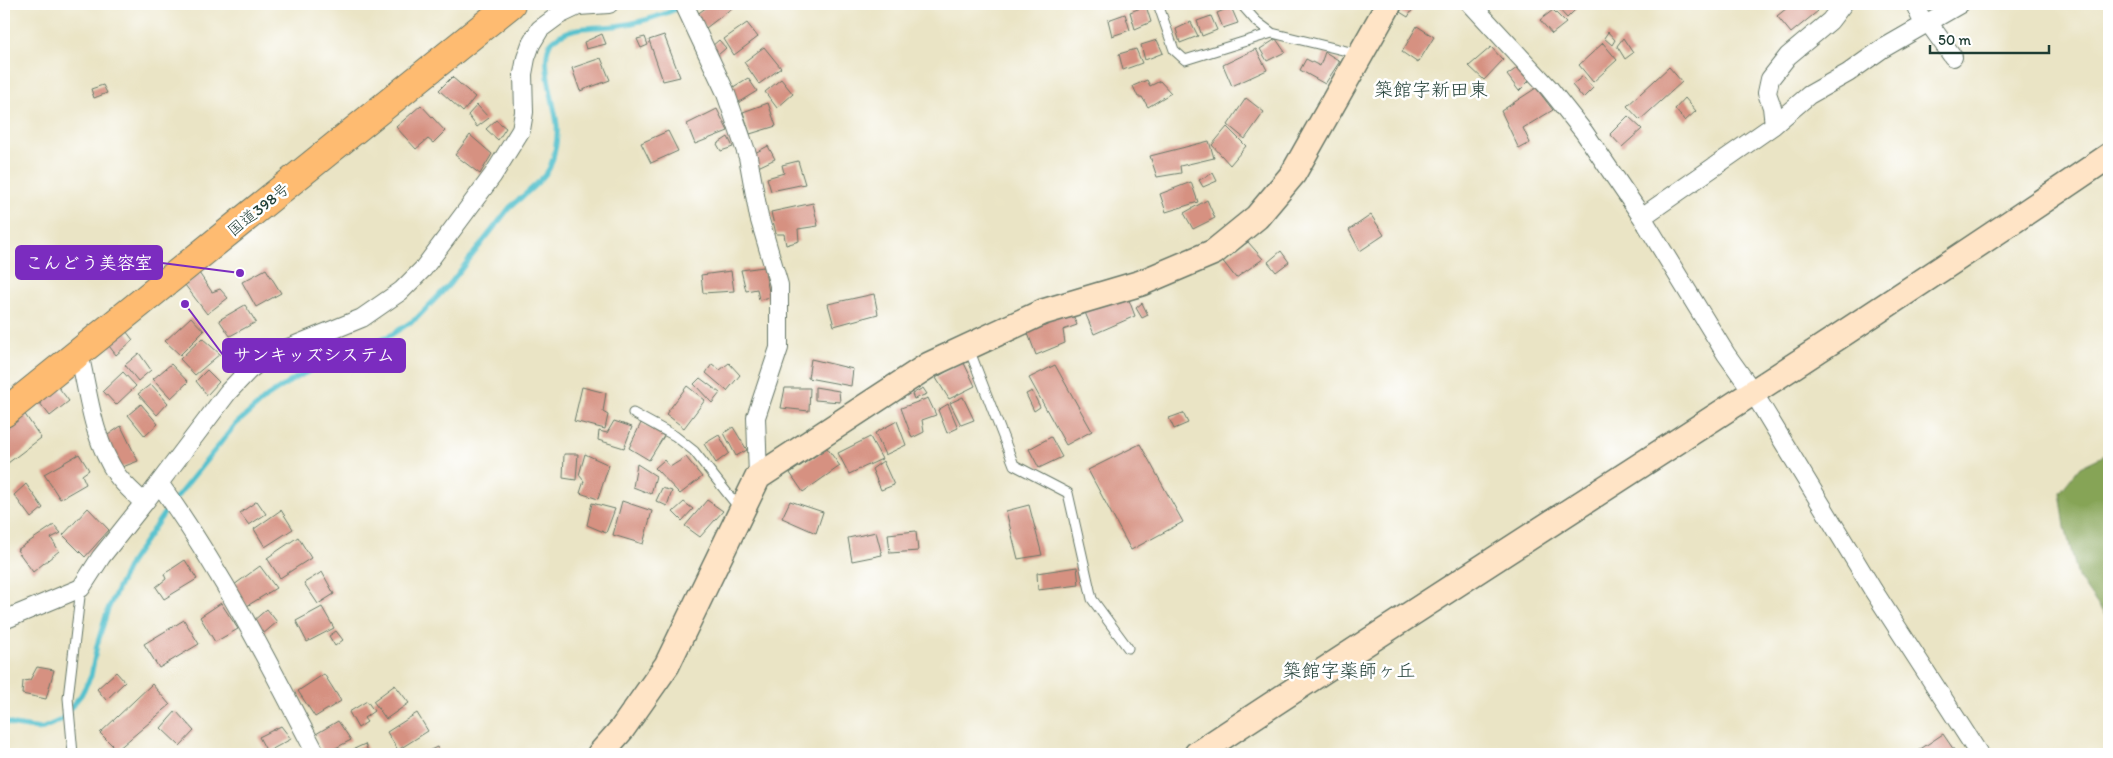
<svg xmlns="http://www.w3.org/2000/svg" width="2113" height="758" font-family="Itim,'Klee One',sans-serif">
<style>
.forest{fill:#86a456;stroke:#527045}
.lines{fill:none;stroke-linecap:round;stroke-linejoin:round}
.stream{stroke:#54c1cd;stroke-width:5}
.building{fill:#d69181}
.lane-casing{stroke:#667767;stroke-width:11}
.street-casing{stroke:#667767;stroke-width:20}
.secondary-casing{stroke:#667767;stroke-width:28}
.highway-casing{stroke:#667767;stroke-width:30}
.lane{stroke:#fff;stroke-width:9}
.street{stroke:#fff;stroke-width:18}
.secondary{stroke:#ffe4c6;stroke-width:25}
.highway{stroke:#febb71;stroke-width:28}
.labels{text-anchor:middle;stroke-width:5;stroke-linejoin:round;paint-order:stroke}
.street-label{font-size:16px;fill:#1f3d34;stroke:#fff}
.quarter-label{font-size:19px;fill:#1f3d34;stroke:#fff}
.leader{fill:none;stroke:#7b2cbf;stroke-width:2}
.callout-dot{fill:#7b2cbf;stroke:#fff;stroke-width:2}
.callout{fill:#7b2cbf;stroke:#7b2cbf;stroke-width:2}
.callout-label{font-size:18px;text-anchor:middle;font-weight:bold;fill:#fff}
</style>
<rect width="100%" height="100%" fill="#fff"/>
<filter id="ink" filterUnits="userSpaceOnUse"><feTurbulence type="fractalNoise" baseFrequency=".02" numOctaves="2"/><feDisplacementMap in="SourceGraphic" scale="10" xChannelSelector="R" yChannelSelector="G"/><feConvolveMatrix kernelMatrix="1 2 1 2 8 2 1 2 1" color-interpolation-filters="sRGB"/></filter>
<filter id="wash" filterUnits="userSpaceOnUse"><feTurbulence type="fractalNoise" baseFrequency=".0096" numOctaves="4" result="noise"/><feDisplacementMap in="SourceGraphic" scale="20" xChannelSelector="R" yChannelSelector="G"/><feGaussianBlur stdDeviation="1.12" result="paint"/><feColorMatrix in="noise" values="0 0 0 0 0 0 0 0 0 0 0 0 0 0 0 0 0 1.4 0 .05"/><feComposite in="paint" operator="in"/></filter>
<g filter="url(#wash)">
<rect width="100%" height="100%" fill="#eae4c5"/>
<path class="forest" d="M2109,453V621L2078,577L2065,527L2060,492L2080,467Z"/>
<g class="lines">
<path class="stream" d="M4,721L14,725L41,729L61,720L81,695L91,676L97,645L108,609L130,563L167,509L236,424L268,396L294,379L341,355L391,335L417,318L449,285L510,207C521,198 545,179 550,167C555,155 558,138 557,125C555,105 541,64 549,46C550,42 556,38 559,36C577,25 596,28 615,26C639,23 659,17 681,7"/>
</g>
<g id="blocks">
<path class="building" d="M711,4H728L732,8L706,28L696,15Z
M1404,4H1409L1414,7L1408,17L1400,12Z
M1558,4H1573L1577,8L1567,18L1556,6Z
M1792,4H1812L1818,11L1791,33L1777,16Z
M1146,6L1151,22L1135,29L1130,12Z
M1231,7L1238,23L1223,28L1217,13Z
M1553,10L1566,23L1552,34L1540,20Z
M1125,14L1130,30L1112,36L1108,20Z
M1211,16L1217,30L1202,36L1197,21Z
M1191,22L1198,36L1180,43L1176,29Z
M747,23L758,37L734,55L724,39Z
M1417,26L1434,37L1418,63L1402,52Z
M1608,32L1615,40L1612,45L1604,38Z
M602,34L606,44L586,49L584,42Z
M664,35L680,77L663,81L649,40Z
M645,37L648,45L641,48L637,39Z
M1623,38L1633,53L1625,59L1617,46Z
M1276,39L1285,52L1267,61L1260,49Z
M719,40L726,48L718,55L711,47Z
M1157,40L1163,53L1145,60L1141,45Z
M1603,43L1617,60L1593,82L1579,65Z
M764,47L781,68L759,84L744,62Z
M1491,47L1503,60L1484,80L1469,66Z
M1136,49L1142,63L1123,70L1119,54Z
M1256,49L1267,70L1232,86L1223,65Z
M1325,52L1340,61L1325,84L1300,70L1306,59L1320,66Z
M601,58L610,80L580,91L572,68Z
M1669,67L1682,82L1640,120L1627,106Z
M1517,68L1529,81L1519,91L1507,75Z
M1583,76L1593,88L1583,98L1572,85Z
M452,77L475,97L463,112L439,90Z
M748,78L757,91L739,102L730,89Z
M781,79L793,94L777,108L765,92Z
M1147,80L1150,86L1160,81L1171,93L1148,107L1142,97H1138L1133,86Z
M103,85L107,93L94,98L91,89Z
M1536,88L1553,110L1523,128L1530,143L1519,149L1501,111Z
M1246,98L1264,112L1245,139L1228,125Z
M1685,98L1696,111L1685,121L1675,109Z
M768,103L776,126L750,134L743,112Z
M421,105L445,131L433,143L428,139L416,149L396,127Z
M477,105L489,118L477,127L468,115Z
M717,109L728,131L695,144L687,124Z
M1628,116L1642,129L1622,147L1610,134Z
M496,120L506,128L498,140L486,129Z
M1227,127L1246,146L1230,165L1212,145Z
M668,131L678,151L651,163L641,143Z
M470,135L492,154L480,174L455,155Z
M728,137L733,147L721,151L717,144Z
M1209,141L1214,158L1180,166L1181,173L1157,177L1150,156Z
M768,146L775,159L758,167L753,154Z
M798,161L805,184L771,191L767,178L784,173L782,165Z
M1213,173L1217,181L1203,187L1199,180Z
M1191,182L1198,202L1166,212L1160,194Z
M1207,200L1215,218L1193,229L1184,213Z
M813,203L818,226L798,229L799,241L786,245L784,234H776L771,212Z
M1371,215L1384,235L1360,251L1349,230Z
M1248,242L1263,259L1236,278L1222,260Z
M1281,251L1289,262L1276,272L1268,262Z
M764,267L770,297L759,300L757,289L746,291L741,270Z
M266,269L281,293L256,307L242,282Z
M731,271L734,291L703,293L701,275Z
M199,273L212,292L220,289L228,298L207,314L185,285Z
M1126,292L1135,316L1094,334L1084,310Z
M874,294L878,314L834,326L828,304Z
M1142,303L1148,315L1142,318L1136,308Z
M245,305L256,322L230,336L219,320Z
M1071,310L1077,325L1063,330L1065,343L1036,355L1026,328Z
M191,317L204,331L180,355L165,341Z
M123,327L133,340L116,355L106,342Z
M202,338L220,354L195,375L180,359Z
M139,353L151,370L138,381L125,365Z
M811,359L853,369L851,386L808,378Z
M963,361L975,386L949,399L936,378Z
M729,363L740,375L727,391L706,373L712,364L720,370Z
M171,364L188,382L171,398L153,379Z
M1055,365L1092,431L1066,445L1029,378Z
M207,370L219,382L207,395L196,381Z
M123,372L136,386L116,405L103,391Z
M700,378L720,393L712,403L694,384Z
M56,384L69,401L50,416L36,398Z
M151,384L168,403L157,415L138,394Z
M687,386L705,400L684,428L666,414Z
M582,387L606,393L603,412L608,415L605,429L574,421Z
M815,387L839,391L840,402L815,400Z
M785,388H810L809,411L781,408Z
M923,388L927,394L914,399L912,394Z
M1032,391L1040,407L1034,411L1026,394Z
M963,397L974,420L961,425L950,403Z
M928,398L936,415L922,420L924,432L912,438L901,408Z
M141,404L158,424L145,436L128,415Z
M948,404L958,428L947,433L938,410Z
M22,410L41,438L4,466V424Z
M1183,413L1188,423L1174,429L1169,418Z
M614,421L632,427L624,448L598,440L599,431L607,433Z
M897,421L906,445L885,455L875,433Z
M641,423L664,436L649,460L629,448Z
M121,426L138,461L120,468L105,437Z
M733,427L747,450L736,456L724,433Z
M719,435L729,453L716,463L704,444Z
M870,437L882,459L849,474L838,453Z
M1051,437L1062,457L1039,468L1029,449Z
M1140,444L1183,522L1131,550L1088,470Z
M827,448L840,466L803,492L790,473Z
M79,454L89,470L82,475L86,484L60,499L44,474Z
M564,454H578L576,480L563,478Z
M585,454L609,465L598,499L580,493L584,481L579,475Z
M686,457L702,477L680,494L655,468L664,460L670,467Z
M883,461L894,485L881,490L872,469Z
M637,464L656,476L651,494L633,487Z
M26,484L43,508L31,518L14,495Z
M662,488L672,491L667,506L656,501Z
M707,500L723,511L700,537L685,526Z
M257,501L266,514L249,525L240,513Z
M622,501L652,511L643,544L613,535Z
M790,501L823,512L816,533L782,518Z
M684,502L693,509L682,521L673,512Z
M592,503L615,509L606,533L587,525Z
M1029,505L1042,555L1018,559L1006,511Z
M88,508L109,530L85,557L63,535Z
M281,510L293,529L265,547L254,529Z
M54,525L61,533L51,538L59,551L33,572L17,550Z
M916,531L918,551L890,553L888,534Z
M876,532L882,555L852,561L848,538Z
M298,537L311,558L280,578L267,558Z
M185,560L197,579L164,599L156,587L166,579L164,574Z
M260,566L276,588L247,606L234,585Z
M1077,567L1079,585L1038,590L1037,573Z
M322,572L334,594L318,604L304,583Z
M221,603L238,629L215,642L200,617Z
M322,607L334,628L307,642L296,621Z
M267,609L277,622L263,634L253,621Z
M184,620L199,644L159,668L144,644Z
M336,631L343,640L335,646L329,636Z
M37,667L54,670L46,699L22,694L23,681L30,680Z
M116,672L125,682L106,700L97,689Z
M324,674L341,701L315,717L298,691Z
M152,684L170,705L117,750L100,733Z
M395,685L409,703L386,719L373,701Z
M367,701L374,711L364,718L367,722L358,728L349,712Z
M176,711L194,731L180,746L161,728Z
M417,713L428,731L398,750L387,732Z
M338,721L351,740L324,754L316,734Z
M281,726L291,739L267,752L259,737Z
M1943,734L1956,753L1954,754H1913Z
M365,744L369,754H354L352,750Z
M437,747L441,754H422Z"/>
</g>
</g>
<g filter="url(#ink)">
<use href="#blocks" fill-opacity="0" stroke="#667767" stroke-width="1"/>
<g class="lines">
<defs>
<path id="lane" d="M1158,4L1174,50L1185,60L1272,33
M1241,4L1256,21L1272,33L1359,54
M969,349L1014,465L1068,493L1092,599L1128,648
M633,413L675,436L694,451L739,508
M73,754L68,698L81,588"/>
<path id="street" d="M684,4L725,91L748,157L759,217L779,285V348L756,417L758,477
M1471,4L1549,88L1584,132L1642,217L1726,354L1753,392L1873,590L1979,754
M1915,4L1920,16L1933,29L1953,57
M1774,125L1772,107L1767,93L1770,79L1788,56L1830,21L1843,4
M1642,217L1774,125L1809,95L1848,73L1882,49L1960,4
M79,353C89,395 92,438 117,475C124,485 135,494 144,503L228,392L248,371L266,357L362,318L401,291L423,269L493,175L521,130L524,112L523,74L526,58L531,44L540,29L559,15L578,6L609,4
M159,483C220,568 268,661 316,754
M4,620L81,588L101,557L144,503"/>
<path id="secondary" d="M600,754L622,729L667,665L758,477L929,365L1043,312L1141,283L1214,252L1257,217L1293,174L1389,4
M1197,754C1500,553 1809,361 2109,156"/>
<path id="highway" d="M4,413L511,4"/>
</defs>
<use href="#lane" class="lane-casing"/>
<use href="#street" class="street-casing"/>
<use href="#secondary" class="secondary-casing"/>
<use href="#highway" class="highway-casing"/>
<use href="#lane" class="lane"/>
<use href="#street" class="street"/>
<use href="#secondary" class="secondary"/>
<use href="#highway" class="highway"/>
</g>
</g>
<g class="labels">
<g class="street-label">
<text transform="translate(258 209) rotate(-39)" y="6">国道398号</text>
</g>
<g class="quarter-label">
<text x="1431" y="96">築館字新田東</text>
<text x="1349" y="677">築館字薬師ヶ丘</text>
</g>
</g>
<path class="leader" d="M240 273L162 263M185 304L223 355"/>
<g class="callout-dot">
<circle cx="240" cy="273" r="5"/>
<circle cx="185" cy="304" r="5"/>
</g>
<g class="callout">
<rect x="16" y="246" width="146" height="33" rx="5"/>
<rect x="223" y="339" width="182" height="33" rx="5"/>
</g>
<g class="callout-label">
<text x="89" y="269">こんどう美容室</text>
<text x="314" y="361">サンキッズシステム</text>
</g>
<rect width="2113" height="758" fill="none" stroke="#fff" stroke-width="20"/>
<path d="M1930 45v8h119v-8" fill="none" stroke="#1f3d34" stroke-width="2.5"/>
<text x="1938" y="45" font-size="15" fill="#1f3d34" stroke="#ffffff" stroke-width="4" paint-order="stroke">50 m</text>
</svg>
